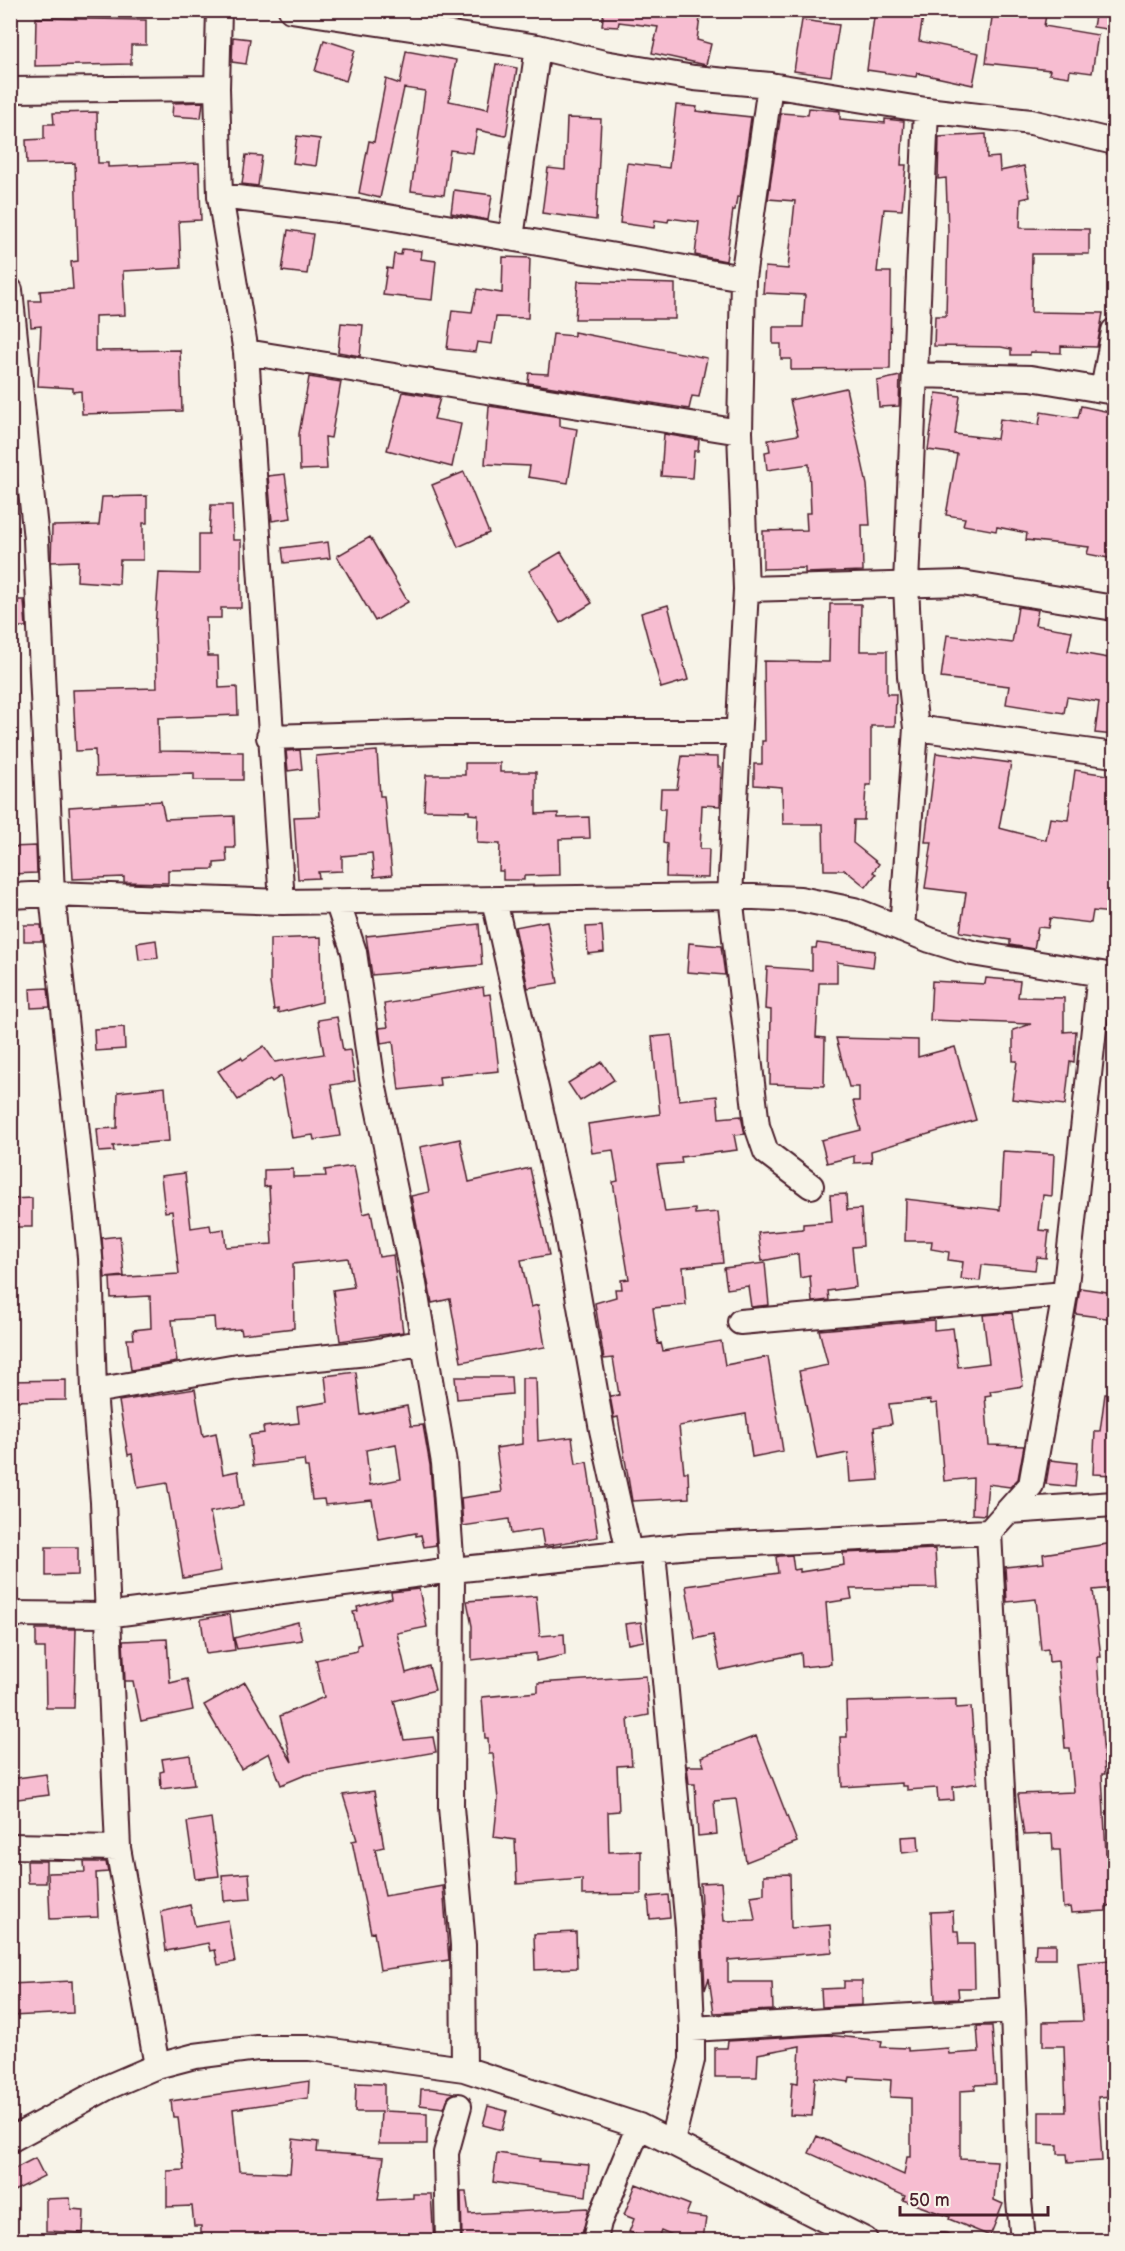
<svg xmlns="http://www.w3.org/2000/svg" width="1125" height="2251" font-family="'Balsamiq Sans',sans-serif">
<style>
.building{fill:#f7bdd1;stroke:#4a1f2b;stroke-width:1.5;fill-rule:evenodd}
.lines{fill:none;stroke-linecap:round;stroke-linejoin:round}
.service-casing{stroke:#4a1f2b;stroke-width:16}
.minor-casing{stroke:#4a1f2b;stroke-width:28}
.service{stroke:#f7f3e8;stroke-width:12}
.minor{stroke:#f7f3e8;stroke-width:24}
</style>
<rect width="100%" height="100%" fill="#f7f3e8"/>
<filter id="ink" filterUnits="userSpaceOnUse"><feTurbulence type="fractalNoise" baseFrequency=".0167" numOctaves="2"/><feDisplacementMap in="SourceGraphic" scale="12" xChannelSelector="R" yChannelSelector="G"/><feConvolveMatrix kernelMatrix="1 2 1 2 8 2 1 2 1" color-interpolation-filters="sRGB"/></filter>
<g filter="url(#ink)">
<path class="building" d="M604,10H701L697,40L711,44L706,65L652,53L658,27L619,22L618,27L602,26Z
M875,10H924L919,41L979,53L973,85L917,73L916,77L867,70Z
M993,10H1047L1044,26L1098,35L1092,73L1070,70L1069,77L1049,74L1050,70L986,63Z
M1096,10H1114L1112,30L1093,27Z
M36,18L146,20V45H131V64L35,66Z
M802,20L839,25L831,76L794,71Z
M233,37L250,39L246,64L232,62Z
M324,40L355,50L346,81L315,71Z
M406,51L456,60L449,101L488,109L496,64L517,68L506,136L477,130L473,153L450,150L444,195L411,191L425,91L404,88L380,198L359,193L369,141L374,142L386,79L400,84Z
M203,102L201,118L172,116L173,103Z
M676,105L697,107L696,111L751,117L740,197H737L735,210H733L726,261L695,255L699,222L669,218L668,222L655,220L654,228L620,223L627,163L669,168Z
M809,108L840,111V119L885,123V119L904,121L901,165H906L902,210L884,209L877,272H891L890,369L791,370V359H781V344H773V327H803L805,295L763,293L765,267L788,269L795,201L768,199L781,113L808,115Z
M97,112L98,163H108V167L199,163L201,220L179,221L181,268L123,271L125,315L95,316V351L180,350L182,411L82,414L81,391L73,392V388L38,386L41,326L31,327L29,301H41L40,291L73,289L71,262L78,261L75,163L27,164L26,140L44,139V124H54L53,113Z
M567,118L601,119L596,220L542,213L548,168L565,170Z
M986,134L987,158L999,157L1000,171L1024,166L1030,197L1021,199L1020,228L1089,229V254H1032L1031,312L1103,313L1097,347L1061,346V353L1030,352V355H1011V349L1001,347L934,346L935,316H946L948,230L946,178L938,179L939,137Z
M297,136L320,139L316,166L293,163Z
M246,155L262,156L258,186L242,184Z
M454,190L492,195L488,220L451,213Z
M288,230L313,234L307,274L282,271Z
M402,249L422,251L421,259L436,261L432,300L383,295L387,268L392,269L394,254L401,255Z
M503,257L530,258L528,318L496,317L492,344L477,342L475,352L447,349L452,310L472,312L477,289L502,293Z
M578,281L675,284V319H575Z
M341,323L363,325L360,356L338,352Z
M574,332L707,358L699,397L692,396L689,409L528,383L529,373L548,374L553,334L574,336Z
M900,376L899,406L879,407L877,381Z
M309,377L341,382L331,438L325,437L327,469L300,470L299,434Z
M846,388L867,485L870,525H862L863,571L805,573V568L763,569V531L807,530L806,513H811L809,464L767,470L765,452L770,451L768,440L798,435L790,400Z
M403,392L440,398L434,419L461,424L452,467L387,450Z
M936,393L960,396L955,434L997,439L1000,419L1039,425L1041,412L1078,418L1081,406L1114,413V559L1087,554L1089,547L1026,540L1027,533L997,527L996,531L963,525L965,518L946,515L957,454L928,450Z
M489,406L560,417V426L577,429L568,483L528,477L530,466L485,464Z
M664,434L699,440L698,451H694L692,478L661,476Z
M464,472L489,533L458,547L432,485Z
M285,474L291,518L272,521L268,476Z
M147,496V523H143V560H120L119,584L77,581L78,561L51,562L52,526L99,525L102,497Z
M211,505H232L233,540H241V608H221V618H206L208,656H218L219,688L237,687L238,715L158,718L159,751L243,752V780H194V773L96,776L95,750L76,751L73,690L157,688L155,628L159,573L199,574V534H209Z
M370,537L408,602L375,621L337,556Z
M328,542L330,558L284,563L282,548Z
M561,552L592,603L560,623L529,571Z
M10,600H24L26,627H10Z
M830,604H861L860,651H887V694H896L895,726H871V785H866L864,820H854L853,843L879,864L873,872L876,874L866,887L845,870H824L823,824H783L782,787L754,785V764H762V741H765L764,661L829,662Z
M668,605L688,680L661,688L641,613Z
M1018,607L1038,610L1035,625L1072,631L1068,651L1114,659V735L1095,733L1099,702L1067,697L1064,713L1006,704L1009,686L941,678L947,635L1012,643Z
M300,750L302,769L288,771L286,751Z
M377,751L380,796H384L392,875L374,877L372,853L342,856V871L318,872L319,878L298,879L294,817L320,816L316,756Z
M936,753L1011,763L999,828L1046,840L1050,818L1068,820L1075,770L1114,776L1113,913L1093,911L1091,923L1050,918L1048,928L1038,927L1034,949L1010,945V940L960,932L966,893L925,888L932,842H925Z
M682,756L718,757V767H721L720,806L702,805L700,849H709L708,878L666,877L667,844L663,843L665,809H660L661,789H677Z
M465,763H500V772H536V814L558,813V818L589,817L590,838L559,839L560,875L524,876V880H503V871H499L500,844L477,843L478,815L469,814V811L424,810L426,775H465Z
M161,801L165,819L234,816L235,848H226L227,862L214,863V869L168,870V883L124,882V877L73,879L69,807Z
M36,846L37,873L10,874V847Z
M547,921L558,983L528,988L515,927Z
M479,924L482,965L372,975L366,936Z
M24,925H41L43,941H24Z
M602,926L604,952L588,954L586,927Z
M321,937L322,1002L278,1013V1009L274,1010L270,983V939Z
M156,940L158,958L139,960L137,943Z
M689,943L721,946L725,975L687,972Z
M817,943L875,951L873,967L837,962V983H819L816,1037L825,1038L824,1086L770,1084L771,1010L765,1009L767,967L812,970V948H816Z
M986,978L1020,981L1018,997L1064,998V1032L1076,1031L1074,1062L1070,1061L1065,1105L1012,1099L1017,1061H1013V1030L1031,1024L930,1020L932,981L985,984Z
M483,987L484,995L490,994L499,1071L439,1077L440,1085L399,1090L393,1041L381,1043L379,1028L388,1027L384,1004Z
M48,988L50,1007L31,1008L30,989Z
M337,1017L343,1051L350,1050L355,1081L331,1085L340,1136L314,1140L313,1135L292,1138L281,1076L272,1082L270,1079L238,1100L218,1071L241,1057L243,1060L264,1046L275,1062L324,1054L318,1020Z
M124,1027L125,1049L95,1051L94,1029Z
M672,1035L679,1100L717,1096L719,1118L741,1116L745,1134L734,1135L737,1150L681,1157L682,1163L657,1165L665,1212L695,1209V1214L718,1212L723,1263L683,1267L686,1305L653,1308L658,1344L661,1343L663,1351L721,1341L725,1365L768,1357L783,1451L752,1457L746,1414L679,1426L684,1472H688L689,1498L632,1501L618,1417L614,1418L610,1396L619,1395L613,1358L604,1359L595,1303L616,1297L615,1289H622L621,1280L629,1279L613,1182L618,1181L613,1150L592,1153L588,1124L660,1114L652,1037Z
M836,1038L918,1040V1057L955,1047L976,1120L871,1151L872,1162L854,1163V1156L827,1163L821,1140L861,1130L853,1101H859V1087H849Z
M602,1062L614,1080L580,1101L568,1083Z
M165,1087L169,1141L113,1146L114,1151L99,1152L97,1129L117,1128L118,1092Z
M460,1139L469,1182L530,1168L549,1255L521,1260L531,1307L538,1305L545,1347L461,1362L450,1299L432,1303L411,1196L429,1192L420,1147Z
M1003,1151L1054,1154L1052,1196L1043,1195L1039,1230L1049,1231L1046,1258L1037,1257L1035,1270L982,1265L980,1281L961,1279L963,1262L948,1260L949,1252L931,1249L932,1241H905L906,1199L1000,1210Z
M354,1166L363,1214L371,1212L379,1257L393,1255L403,1332L340,1341L333,1290L354,1287L348,1258L293,1264L294,1328L242,1334L241,1329L215,1331L214,1317L172,1320L177,1362L131,1370L127,1339H134L133,1330L151,1328L150,1296L111,1298L110,1278L179,1274L172,1211L165,1212L161,1176L185,1173L191,1228L210,1225L211,1231L224,1229L226,1247L272,1244L269,1186L264,1187V1170L293,1169V1177L326,1176L325,1170Z
M846,1194L847,1210L861,1209L863,1246L852,1247L856,1287L828,1291L829,1300L812,1302L810,1276L800,1278L798,1254L762,1261L758,1233L803,1229V1224L832,1222L830,1195Z
M32,1198V1227H10V1199Z
M120,1236L124,1276L105,1278L102,1238Z
M765,1263L769,1305L751,1307L748,1286L727,1289L724,1268Z
M1080,1288L1114,1293V1319L1076,1314Z
M1012,1313L1023,1386L990,1391L991,1395L985,1396L989,1445L1024,1446L1018,1479L1010,1487L988,1484L985,1515L972,1514L973,1478L944,1481L937,1403L931,1404L930,1400L889,1404L892,1424L874,1427L879,1480L850,1482L848,1453L817,1459L799,1371L828,1365L819,1330L934,1320V1330L953,1328L958,1367L989,1363L983,1315Z
M356,1372L361,1415L407,1406L411,1426L423,1425L430,1465L436,1545L424,1547L421,1535L416,1536V1533L379,1540L372,1500L325,1505L324,1499L312,1500L308,1467H305L304,1460L253,1466L249,1435L264,1433L263,1427L299,1423L297,1407L328,1402L325,1376ZM396,1444L401,1479L370,1485L366,1450Z
M455,1377H511L512,1394L457,1399Z
M522,1378H536L538,1441L572,1437L576,1464L587,1462L598,1537L544,1546L541,1529L511,1534L509,1519L463,1526L461,1498L502,1492L496,1448L522,1444Z
M66,1380V1400L10,1401V1381Z
M195,1389L203,1436L216,1433L223,1474L238,1471L243,1506L210,1512L221,1571L183,1578L167,1483L138,1488L132,1454L128,1455L119,1401Z
M1105,1394H1114V1475L1093,1474L1095,1431H1100Z
M1050,1460L1077,1463L1075,1487L1046,1484Z
M1114,1543V1588L1093,1590L1101,1657H1097L1105,1774H1102L1106,1853L1112,1852L1114,1906L1106,1907V1911L1071,1913L1070,1907L1063,1908L1060,1850H1053L1052,1834L1024,1835L1018,1794L1074,1792L1070,1748H1065L1058,1661L1049,1662L1048,1649L1041,1650L1036,1599L1007,1602L1005,1567L1044,1563L1043,1554Z
M46,1547H78V1575L46,1576Z
M935,1549L937,1588L850,1589L852,1599L826,1603L831,1664L802,1667L801,1653L720,1670L713,1635L695,1639L686,1586L778,1573L776,1557L780,1556L792,1555L794,1570L800,1569V1572L844,1565L843,1553Z
M419,1589L427,1627L397,1633L406,1673L429,1666L435,1690L394,1701L404,1740L433,1737L436,1752L305,1775L281,1785L269,1753L241,1769L204,1705L245,1682L292,1762L280,1716L324,1697L316,1660L357,1651V1645L361,1644L353,1612L358,1611L357,1607L392,1598L391,1592Z
M536,1596L540,1636L564,1634L565,1655L536,1661V1653L472,1660V1626L467,1601Z
M230,1614L235,1650L206,1654L201,1619Z
M298,1622L302,1640L237,1649L234,1638Z
M641,1622L644,1641L628,1644L625,1624Z
M36,1629H76L74,1708H46L45,1648H36Z
M167,1639L170,1683L187,1679L193,1710L141,1721L133,1681H125L123,1641Z
M646,1676L649,1715L628,1719L632,1765L617,1766L619,1811L608,1812L609,1852L641,1851V1894L582,1895V1879L517,1884L515,1840L494,1837L498,1799L493,1754H489L488,1738H485L482,1697L538,1692V1683Z
M956,1699V1708L971,1707L977,1783L953,1787L954,1800L938,1801L937,1788L907,1790V1786H902V1783L842,1787L840,1737H847L846,1702Z
M756,1736L797,1842L746,1862L736,1799L714,1801L717,1834L698,1836L695,1784H689L687,1766H704L701,1757Z
M190,1755L194,1785L161,1789L160,1772L164,1771L162,1759Z
M46,1774L49,1795L10,1800V1779Z
M374,1791L384,1847L375,1849L385,1896L443,1886L449,1960L380,1970L374,1932L371,1933L352,1841L357,1840L343,1795Z
M211,1818L219,1876L195,1879L187,1822Z
M918,1836L919,1851L902,1853L901,1837Z
M27,1861H46V1883H28Z
M84,1862H106L108,1872L96,1873L98,1917L50,1919L48,1873L85,1872Z
M249,1873L251,1899L224,1901L222,1875Z
M790,1874L791,1928L830,1925L832,1952L728,1960V1982H772L773,2010L714,2013L709,1978L705,1990L700,1883L721,1882L724,1921L755,1920L751,1896L764,1894V1875Z
M668,1895L670,1917L650,1919L648,1897Z
M190,1905L195,1926L228,1920L235,1962L218,1965L215,1950L210,1951L208,1943L166,1951L161,1912Z
M953,1911L954,1931H958L959,1944H974L975,1988H958L959,1999L935,2000L931,1912Z
M576,1932L577,1968L535,1970L534,1934Z
M1036,1944H1056V1959H1035Z
M1110,1960L1114,2001V2096L1098,2097L1102,2161L1068,2163L1067,2154H1058V2145L1039,2144V2112H1066L1064,2046H1043V2022L1083,2021L1078,1963Z
M72,1981L73,2013L11,2016L10,1984Z
M844,1981H862V2005L822,2007L821,1989L844,1988Z
M977,2026H992L996,2084L975,2085V2090L960,2091V2159L997,2161L994,2200L1003,2204L990,2236L949,2219L950,2217L903,2200L905,2196L809,2153L817,2136L904,2175L907,2157H911V2098L890,2097L891,2080L850,2077L849,2082L815,2077L812,2116L790,2115L792,2082L798,2083L800,2046L758,2054L757,2077H715V2048H727L728,2041L828,2035L882,2041L881,2047L908,2048V2051L948,2048L949,2054L979,2052Z
M309,2081L308,2098L233,2109L239,2171L290,2173L293,2139L318,2142L317,2152L384,2157L378,2200L413,2198V2194H431L434,2241H201V2226H194L192,2206L167,2207V2171L184,2170L178,2117H173L171,2101Z
M356,2083L384,2084V2111L427,2113V2144H379L381,2112H355Z
M421,2089H431L455,2093L449,2096L444,2108L420,2105Z
M488,2106L507,2111L502,2130L483,2125Z
M497,2153L540,2159L539,2161L589,2165L586,2196L493,2182Z
M35,2158L44,2176L10,2193V2171Z
M636,2184L690,2205L686,2215L706,2218L703,2239L677,2237L661,2230L657,2241L629,2232L634,2219L624,2215Z
M461,2192H466L469,2214L588,2208V2212L582,2234H570V2241H462Z
M70,2198L71,2209L84,2210L83,2233L46,2231V2199Z"/>
<g class="lines">
<defs>
<path id="service" d="M939,2240H944"/>
<path id="minor" d="M219,10L217,88L220,196L246,352L282,902
M291,10L538,47L604,63L694,78L770,85L926,110L1031,122L1114,142
M770,85L743,278L740,432L746,589L730,896L757,1126L766,1152L811,1186
M10,90L217,88
M220,196L364,213L743,278
M511,238L538,47
M10,290L36,539L52,894L90,1257L94,1391L103,1502L118,1848L157,2066
M246,352L740,432
M916,375L1031,378L1114,392
M1103,390L1114,331
M746,589L962,583L1114,608
M916,728L1114,755
M269,737L442,732H738
M10,896L52,894L282,902L730,896L800,899L854,910L930,940L972,953L1114,976
M494,900L562,1205L602,1430L629,1552
M337,901L354,952L372,1078L413,1278L444,1463L452,1570L451,1807L463,1945L464,2069
M902,929L916,728L910,676L906,584L926,110
M740,1322L1065,1294
M94,1391L237,1366L368,1353L424,1342
M1010,1511L1114,1504
M989,1532L1013,2010L1019,2201L1023,2240
M653,1552L688,1928L692,2029V2060L672,2141
M10,1614L106,1615L452,1570L690,1546L989,1532L1031,1485L1065,1294L1100,974
M10,1846L118,1848
M692,2029L1013,2010
M10,2140L108,2087L157,2066L195,2056L257,2048H310L464,2069L639,2126L865,2240
M448,2240L446,2153L459,2106
M595,2240L599,2222L639,2126"/>
</defs>
<use href="#service" class="service-casing"/>
<use href="#minor" class="minor-casing"/>
<use href="#service" class="service"/>
<use href="#minor" class="minor"/>
</g>
</g>
<rect width="1125" height="2251" fill="none" stroke="#f7f3e8" stroke-width="36"/>
<rect x="18" y="18" width="1089" height="2215" fill="none" stroke="#4a1f2b" stroke-width="2" filter="url(#ink)"/>
<path d="M900 2206v9h148v-9" fill="none" stroke="#4a1f2b" stroke-width="3"/>
<text x="909" y="2206" font-size="18" fill="#4a1f2b" stroke="#f7f3e8" stroke-width="4.5" paint-order="stroke">50 m</text>
</svg>
